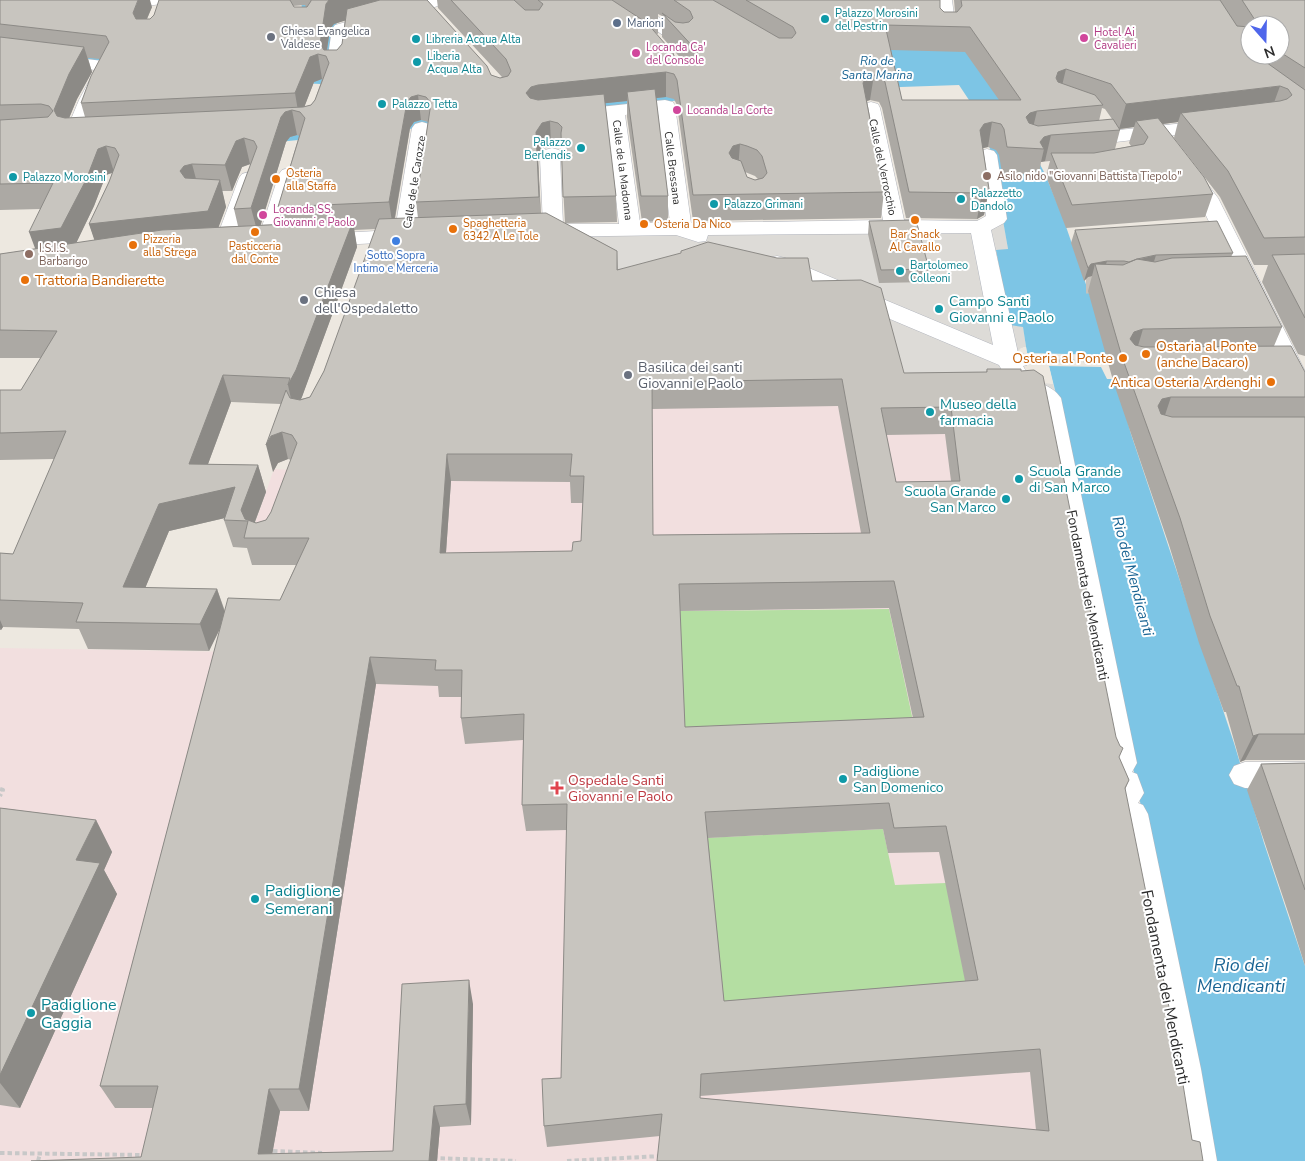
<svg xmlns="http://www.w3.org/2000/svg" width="1305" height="1161" font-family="'Nunito Sans',sans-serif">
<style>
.medical{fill:#f2dfdf}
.green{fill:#b4dea2}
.plaza{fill:#dddbd7}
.water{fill:#7dc5e5}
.pier{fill:#ede8e0}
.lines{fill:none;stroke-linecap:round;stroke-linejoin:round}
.street-tunnel{stroke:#c6c2bc;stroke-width:19;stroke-dasharray:19 10;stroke-linecap:butt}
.street-casing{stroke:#b3b6be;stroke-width:1}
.path-far1{stroke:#c8c8c8;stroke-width:3;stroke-dasharray:4 2.5;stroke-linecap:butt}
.path{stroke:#c8c8c8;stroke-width:4;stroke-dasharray:4.5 3;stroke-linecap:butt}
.street{fill:#fff;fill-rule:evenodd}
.wall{fill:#aca9a4;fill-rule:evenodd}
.shaded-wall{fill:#8c8a86}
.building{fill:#c8c5bf;stroke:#8c8a86;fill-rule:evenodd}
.culture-dot{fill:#0f9aa8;stroke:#fff;stroke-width:2}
.service-dot{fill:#5c6f8a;stroke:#fff;stroke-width:2}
.worship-dot{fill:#6b7280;stroke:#fff;stroke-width:2}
.hotel-dot{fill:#d1479c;stroke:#fff;stroke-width:2}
.education-dot{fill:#8d6e63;stroke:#fff;stroke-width:2}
.food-dot{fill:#e8710a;stroke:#fff;stroke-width:2}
.shop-dot{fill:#3f7fe0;stroke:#fff;stroke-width:2}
.health-dot{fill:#e0444e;stroke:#fff;stroke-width:2}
.labels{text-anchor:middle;stroke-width:4;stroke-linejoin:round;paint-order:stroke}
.far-culture-label{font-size:11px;fill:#0d838f;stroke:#fff;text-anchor:start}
.far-service-label{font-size:11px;fill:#4e5e75;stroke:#fff;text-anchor:start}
.far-worship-label{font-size:11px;fill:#5b616d;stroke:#fff;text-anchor:start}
.far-hotel-label{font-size:11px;fill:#b23c85;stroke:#fff;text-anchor:start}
.far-street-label{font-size:11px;fill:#2c2c2c;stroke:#fff}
.far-food-label{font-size:11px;fill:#c56008;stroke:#fff;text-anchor:start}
.far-education-label{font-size:11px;fill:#785e54;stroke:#fff;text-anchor:start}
.far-shop-label{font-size:11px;fill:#366cbe;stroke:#fff}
.far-water-label{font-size:12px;font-style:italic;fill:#1a6493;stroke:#fff}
.food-label{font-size:14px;fill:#c56008;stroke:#fff;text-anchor:start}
.worship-label{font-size:14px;fill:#5b616d;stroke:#fff;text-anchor:start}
.culture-label{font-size:14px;fill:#0d838f;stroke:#fff;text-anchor:start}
.street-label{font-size:14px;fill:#2c2c2c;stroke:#fff}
.health-label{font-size:14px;fill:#be3a42;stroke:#fff;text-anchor:start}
.water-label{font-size:15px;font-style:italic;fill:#1a6493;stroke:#fff}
.near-culture-label{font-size:16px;fill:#0d838f;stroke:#fff;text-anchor:start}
.near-street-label{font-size:16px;fill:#2c2c2c;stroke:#fff}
.near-water-label{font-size:18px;font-style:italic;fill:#1a6493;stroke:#fff}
</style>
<rect width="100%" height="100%" fill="#ede8e0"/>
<path class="medical" d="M981,399L1185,1161H0V648L299,653L388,563L248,543L274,469L477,481L590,407Z"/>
<path class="green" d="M889,609L918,744L684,752L679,611Z
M883,829L895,885L946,883L970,1003L722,1024L704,838Z"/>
<path class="plaza" d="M1003,219L1008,250H996L1010,325L1023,326L1026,347L1021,348L1016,353L1022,371L1043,383L1053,384L1057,398L895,400L682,293L512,238L717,223Z"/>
<path class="water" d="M301,0H327L338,27L496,95L877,33L1111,0L1250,55H1280L1305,52L1154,71L1031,147L1045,174L1062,215L1100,325L1131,434L1234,743L1264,843L1305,966V1161H1214L1057,398L1049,366L1027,353L1023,327L1010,325L996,250L1008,249L991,152L979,115L959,85L752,92L540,116L268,143L0,140L418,116L320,84L266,81L32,56L302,9Z"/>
<path class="pier" d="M1023,347H1026L1027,353L1107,355L1114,379H1107L1101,367L1049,366L1053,384H1050L1047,368L1025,355Z"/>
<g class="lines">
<path class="street-tunnel" d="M1086,284H1096"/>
<defs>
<path id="street" d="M107,0H162L160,4L154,5L113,9L107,8L104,4Z
M421,0H445L443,4L410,16L349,32L344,69L341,73L335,74L329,73L326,69L332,29L335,25L398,8Z
M616,0H635L691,41L688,45L682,46L676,45Z
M936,0H952L956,31L953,35L947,36L941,35L938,31Z
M0,49L112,62L115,66L97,100L86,129L97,131L100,135L97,139L74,142L67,140L64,136L79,100L95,70L0,59Z
M665,100L673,102L675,106L691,223L883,220L862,108L864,104L871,102L878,104L880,108L904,220L977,221L986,216L977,155L980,151L987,149L994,151L997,155L1007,219L1004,223L991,230L1018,353L1027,355L1031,360L1027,365L1023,366C1033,385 1051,383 1061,398L1137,763L1132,772L1137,774L1144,793L1138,803L1143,805L1148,814L1201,1069L1217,1161H1179L1165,1069L1116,814L1122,804L1117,802L1110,783L1116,774L1111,772L1107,763L1038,402L1011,386L999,365L769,268L766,263L769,258L777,256L785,258L993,345L971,233L708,235L706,241L698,242L676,235L542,237L535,235L531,231L535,227L543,225L540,158L545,150L552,148L559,150L562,154L560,158L563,224H619L606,117L569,121L562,119L559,115L562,111ZM657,112L670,223H640L625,115Z
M1213,120L1220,122L1223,126L1220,130L1081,146L1074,144L1071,140L1074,136L1081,134Z
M422,122L429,124L432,128L416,231L420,236L417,241L320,246L312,245L309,240L312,235L320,234L395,230L412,128L415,124Z
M1189,167L1196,169L1218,198L1305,371V403L1296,400L1293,395L1198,199L1179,173L1182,169Z
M289,168L296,170L299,174L279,242L276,247L268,248L260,247L257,242L279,174L282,170Z
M249,172L256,174L259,178L236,245L233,250L225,251L217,250L214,245L239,178L242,174Z
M1245,762H1305V788H1245L1234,784L1229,775L1234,766Z"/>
</defs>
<use href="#street" class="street-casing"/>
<path class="path-far1" d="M1051,361H1099L1112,365"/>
<path class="path" d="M0,789L3,790L0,796
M273,1151L322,1153
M0,1153L144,1155
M433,1158L516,1161
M38,1161L40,1154
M567,1161L661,1156"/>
<use href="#street" class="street"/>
</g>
<path class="wall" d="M0,0L152,7L147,19H150L154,15L159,0H427L491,75L500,78L502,77L438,8L437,0H940V8L944,12H955L954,0H1305V356L1298,354L1262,282L1268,265H1254L1220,197L1174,138L1178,122L1162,124L1213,194L1205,217L1066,228L1046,176L1050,161L1041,162L1039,175L1002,173L999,155L996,150L988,147L983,148L989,189L984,215L977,219L906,218L882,108L879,102L870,100L867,101L884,192L881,218L693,221L677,105L674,99L666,97L656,98L668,196V221L642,222L627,117V101L605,103L616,196L617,222L565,223L617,251L618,269L812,281L904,373L986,372L987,369L1119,758L1129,780L1125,790L1192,1140L660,1136L547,1147L544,1126L561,1078L567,830L526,831L522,805L523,740L465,744L461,718L462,697H439L438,686L376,684L309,1111H280L272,1154L393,1151L473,1004L471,1125L440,1127L437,1161L141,1157L153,1108H115L100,1086L220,629L209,651L88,649L79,629L3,627L1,630H0V553L13,554L54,459L0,460V390H21L41,358H0V254L35,249L40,209L0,210ZM305,5L306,7H294L293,6ZM658,14L662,16V37L684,62L676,61L655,33L658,34ZM345,20L342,44L337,50H327L330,29L334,24ZM1250,25H1280V55H1250ZM891,50L965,52L999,100H902ZM88,58L100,59L81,103L85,117L69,118L77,99L92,72ZM322,79L315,100L311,105L304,107L314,82ZM1102,108L1105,109L1112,119L1099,121ZM421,120L428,122L416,202L418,218L395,219L410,128L414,122ZM1134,127L1129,143L1131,146L1115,149L1120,130V129ZM297,135L299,136L278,207L282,224L260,225L286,142L290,137ZM551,146L560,148L561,150L565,223L541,213L538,158L543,149ZM251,164L234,209L238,226L218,227L226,207L222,191H232L242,167ZM745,172L755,176L758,179L755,180L747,177ZM112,173L109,182L89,224L95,240L76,243L94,206L106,175ZM376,229L324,371L310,397L301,399L357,247L354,230ZM231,402L281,404L273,472L278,463L288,459L291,460L271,512L266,520L256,523L255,522L266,492L258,465L208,464ZM838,406L861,533L653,535L652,409ZM945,434L951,481L896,482L886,435ZM451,481L570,482L571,503H583L581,541L572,551L446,553ZM225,518L224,520L233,547L247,548L252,565H296L280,600L225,611L217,589L145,588L169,531ZM889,608L913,718L685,727L680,611ZM883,829L888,853L939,852L965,981L724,1001L708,838ZM1030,1072L1036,1130L700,1098V1096Z
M869,221L929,269L927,282L879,283L868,234Z
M1075,230L1233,253L1231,257L1282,327L1274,346L1305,372V760H1245L1240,762L1226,712H1224L1199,643L1169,545L1114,384L1088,291L1092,276L1088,277L1084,281L1071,243Z
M1305,763V966L1290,918L1247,790L1261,764Z
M0,808L96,820L112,852L104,870L117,894L20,1108L0,1105Z"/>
<path class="shaded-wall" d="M138,0H150L152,7L139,37L133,13Z
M329,0H414L334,24L330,29L326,56L320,44L326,4Z
M84,47L92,72L77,99L62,135L54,110L69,74Z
M318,54L322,79L314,82L302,113L298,111L295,93L310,57Z
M1066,69L1060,94L1056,78L1058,72Z
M666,72V97L628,101L627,92V101L540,110L532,112L526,93L531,87L538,85Z
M874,75L870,100L863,102V83L866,77Z
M1280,86L1271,111L1181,113L1178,122L1140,127L1136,121L1134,127L1119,129L1126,104Z
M418,95L421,120L414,122L410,128L393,228L389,202L407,102L411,97Z
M292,110L297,135L290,137L286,142L258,234L251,208L281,117L285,112Z
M1037,111L1031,136L1026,117L1030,113Z
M550,121L551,146L543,149L538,158L541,223L536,132L542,123Z
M992,122L988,147L979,149L980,130L984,124Z
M1051,135L1045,161L1041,162L1044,149L1040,142L1044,137Z
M244,138L250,164L242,167L232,191L225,165L236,141Z
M740,144L738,170L729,153L733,146Z
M106,146L114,172L106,175L94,206L71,254L39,259L29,232L98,149Z
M192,164L199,190L188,197L180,171L184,166Z
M220,180L226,207L215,237L98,251L89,224Z
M989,189L984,215L977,219L982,193Z
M353,221L357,247L302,397L294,413L288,385Z
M1156,255L1152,268L1133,261Z
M1107,261L1103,274L1095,264L1092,276L1088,277L1084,281L1088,268L1091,264Z
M1143,329L1135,356L1130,339L1134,332Z
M223,375L231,402L198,491L189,464Z
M1171,397L1162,424L1153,426L1148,433L1158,406L1162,399Z
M282,432L288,459L278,463L273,472L266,445L271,436Z
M447,454L451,481L444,580L440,553Z
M258,465L266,492L251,532L248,521H244L242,514L169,531L134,615L123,587L159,504Z
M217,589L226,616L209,651L200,624Z
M0,620L3,627L1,630L0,628Z
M370,657L376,684L309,1111L299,1089Z
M1259,734L1245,760L1240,762L1253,736Z
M96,820L112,852L104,870L117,894L20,1108L0,1083V1075L76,860Z
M469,980L473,1004L471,1125L466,1104Z
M269,1089L280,1111L271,1161L258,1154Z
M434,1106L440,1127L437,1161H429Z"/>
<path class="building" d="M0,0H138L133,13L136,19H150L154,15L159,0H290L294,7H307L311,1V0H329L326,4L320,44L324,50H337L342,44L347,9L380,0H427L487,66L491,75L500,78L508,76L511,71L506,59L451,0H514L525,10H539L543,4L538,0H612L647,23L673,53L676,61L687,63L696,60L698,54L696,50L662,13L675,22L683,23L689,22L693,18L690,11L674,0H713L779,38H792L796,33L793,27L746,0H940V8L944,12H957L962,6L961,0H1220L1237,26L1250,27V47L1249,49L1250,50V55H1256L1305,90V237L1264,238L1228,171L1181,113L1280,101L1287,99L1292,95L1288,89L1280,86L1126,104L1111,84L1066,69L1058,72L1056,78L1058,82L1095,95L1103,105L1037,111L1030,113L1026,117L1029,123L1038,126L1113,119L1120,130L1051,135L1044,137L1040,142L1044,149L1007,147L1004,129L1001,124L992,122L984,124L980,130L989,189L982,193L909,192L885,82L882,77L874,75L866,77L863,83L884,192L693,195L677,80L674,74L666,72L538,85L531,87L526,93L530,98L538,100L604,94L616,196L563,197L561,133L562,127L558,123L550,121L542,123L536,132L539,197L416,202L431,103L426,97L418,95L411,97L407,102L389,202L278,207L305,118L300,112L292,110L285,112L281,117L251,208L234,209L257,147L254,141L244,138L236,141L225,165L192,164L184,166L180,171L185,178L220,180L208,211L89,224L109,182L119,155L115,148L106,146L98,149L86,180L61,228L29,232L53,183L0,184V120L48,117L53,111L49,106L41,104L0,105V37L84,47L69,74L54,110L57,116L65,118L303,107L311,105L315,100L329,63L326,56L318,54L310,57L295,93L81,103L91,76L109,42L106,36L0,24ZM885,25L970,27L1021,100H902ZM740,144L747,146L757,150L762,156L767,173L763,178L755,180L747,177L741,161L732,158L729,153L733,146Z
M1242,0H1305V68L1280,52V25H1253L1255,20Z
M655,89L668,196H641L627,92Z
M1158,118L1204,177L1213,194L1072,205L1051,153H1094L1144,144L1148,137L1136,121Z
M546,213L617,251V270L681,253V251L708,242L777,258H808L812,281L861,280L881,288L904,373L987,372V369H1021V371L1034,370L1043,376L1116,737L1120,746L1123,748L1119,757L1129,780L1125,788L1177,1047L1192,1140L1200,1142L1203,1161H657L662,1114L544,1126L542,1079L561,1078L567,804L522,805L524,714L461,718L462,670H435L436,660L370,657L299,1089H269L258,1154L393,1151L402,984L469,980L466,1104L434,1106L429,1161H31L141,1157L158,1086H100L228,598L280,600L309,538H244L248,521L224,520L235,487L159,504L123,587L217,589L200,624L76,622L83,603L0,600V553L13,554L66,431L0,433V390H21L57,331L0,330V254L162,230L353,221L296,370L288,385L290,378L223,375L189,464L258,465L241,510L245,519L256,523L266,520L271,512L297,443L292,435L282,432L271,436L266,445L286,390L290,398L300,400L310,397L324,371L379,219ZM842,379L870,533L653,535L652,382ZM951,407L960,481L896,482L881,408ZM447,454H572L570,476H584L581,541L573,542L572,551L440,553ZM894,581L924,717L685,727L679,584ZM889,803L894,828L946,826L978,980L724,1001L705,812ZM1040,1049L1049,1131L700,1098L701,1074Z
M916,220L929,269L881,270L869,221Z
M1217,221L1233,253L1156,255L1137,259L1129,262L1124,261H1107L1091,264L1088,268L1075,230Z
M1305,254V318L1272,255Z
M1246,256L1282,327L1143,329L1134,332L1130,339L1135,345L1144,347L1291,346L1305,372V397H1171L1162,399L1158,406L1161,414L1172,417H1305V734H1259L1253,736L1239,686H1237L1210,616L1180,518L1122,357L1095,264L1123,265L1137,259L1155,262L1172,258Z
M1305,763V890L1261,764Z
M0,808L96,820L76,860L100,863L0,1075Z"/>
<g class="culture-dot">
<circle cx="825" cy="19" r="5"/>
<circle cx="416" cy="39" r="5"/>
<circle cx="417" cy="62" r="5"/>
<circle cx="382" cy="104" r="5"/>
<circle cx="581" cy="148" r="5"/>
<circle cx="13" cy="177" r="5"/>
<circle cx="961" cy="199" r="5"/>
<circle cx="714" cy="204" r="5"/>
<circle cx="900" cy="271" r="5"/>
<circle cx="939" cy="309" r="5"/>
<circle cx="930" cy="412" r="5"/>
<circle cx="1019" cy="479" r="5"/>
<circle cx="1006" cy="499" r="5"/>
<circle cx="843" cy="779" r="5"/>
<circle cx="255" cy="899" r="5"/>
<circle cx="31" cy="1013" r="5"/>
</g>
<circle class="service-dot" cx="617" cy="23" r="5"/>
<g class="worship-dot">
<circle cx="271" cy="37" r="5"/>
<circle cx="304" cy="300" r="5"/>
<circle cx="628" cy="375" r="5"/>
</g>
<g class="hotel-dot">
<circle cx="1084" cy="38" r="5"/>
<circle cx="636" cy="53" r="5"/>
<circle cx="677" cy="110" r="5"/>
<circle cx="263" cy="215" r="5"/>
</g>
<g class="education-dot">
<circle cx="987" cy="176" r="5"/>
<circle cx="29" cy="254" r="5"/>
</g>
<g class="food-dot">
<circle cx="276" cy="179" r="5"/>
<circle cx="915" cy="220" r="5"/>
<circle cx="644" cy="224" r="5"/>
<circle cx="453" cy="229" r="5"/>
<circle cx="255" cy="232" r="5"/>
<circle cx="133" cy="245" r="5"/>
<circle cx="25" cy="280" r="5"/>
<circle cx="1146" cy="354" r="5"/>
<circle cx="1123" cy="358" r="5"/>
<circle cx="1271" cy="382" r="5"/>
</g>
<circle class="shop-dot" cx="396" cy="241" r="5"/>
<path class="health-dot" d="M554.5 780.5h5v5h5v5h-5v5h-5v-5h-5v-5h5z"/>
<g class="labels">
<g class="far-culture-label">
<text x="835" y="17">Palazzo Morosini<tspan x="835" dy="13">del Pestrin</tspan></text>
<text x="426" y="43">Libreria Acqua Alta</text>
<text x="427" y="60">Liberia<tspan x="427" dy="13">Acqua Alta</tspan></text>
<text x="392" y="108">Palazzo Tetta</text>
<text x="571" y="146" text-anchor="end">Palazzo<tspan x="571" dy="13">Berlendis</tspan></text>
<text x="23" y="181">Palazzo Morosini</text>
<text x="971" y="197">Palazzetto<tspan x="971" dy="13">Dandolo</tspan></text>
<text x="724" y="208">Palazzo Grimani</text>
<text x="910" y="269">Bartolomeo<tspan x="910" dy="13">Colleoni</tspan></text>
</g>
<g class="far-service-label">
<text x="627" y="27">Marioni</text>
</g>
<g class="far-worship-label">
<text x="281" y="35">Chiesa Evangelica<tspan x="281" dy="13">Valdese</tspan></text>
</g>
<g class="far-hotel-label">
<text x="1094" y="36">Hotel Ai<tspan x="1094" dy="13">Cavalieri</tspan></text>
<text x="646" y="51">Locanda Ca'<tspan x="646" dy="13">del Console</tspan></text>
<text x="687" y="114">Locanda La Corte</text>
<text x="273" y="213">Locanda SS.<tspan x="273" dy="13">Giovanni e Paolo</tspan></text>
</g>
<g class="far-street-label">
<text transform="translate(883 167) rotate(78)" y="4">Calle del Verrocchio</text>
<text transform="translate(673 168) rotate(83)" y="4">Calle Bressana</text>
<text transform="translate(623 170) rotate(83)" y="4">Calle de la Madonna</text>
<text transform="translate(414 182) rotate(-81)" y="4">Calle de le Carozze</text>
</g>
<g class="far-food-label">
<text x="286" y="177">Osteria<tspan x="286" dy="13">alla Staffa</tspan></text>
<text x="463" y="227">Spaghetteria<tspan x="463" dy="13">6342 A Le Tole</tspan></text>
<text x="654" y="228">Osteria Da Nico</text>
<text x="915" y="238" text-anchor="middle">Bar Snack<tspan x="915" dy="13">Al Cavallo</tspan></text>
<text x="143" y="243">Pizzeria<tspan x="143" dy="13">alla Strega</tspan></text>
<text x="255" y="250" text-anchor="middle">Pasticceria<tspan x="255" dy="13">dal Conte</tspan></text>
</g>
<g class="far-education-label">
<text x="997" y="180">Asilo nido "Giovanni Battista Tiepolo"</text>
<text x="39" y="252">I.S.I.S.<tspan x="39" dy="13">Barbarigo</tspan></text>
</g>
<g class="far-shop-label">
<text x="396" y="259">Sotto Sopra<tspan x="396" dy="13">Intimo e Merceria</tspan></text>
</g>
<g class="far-water-label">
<text x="877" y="65">Rio de<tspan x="877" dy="14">Santa Marina</tspan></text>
</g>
<g class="food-label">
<text x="35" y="285">Trattoria Bandierette</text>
<text x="1156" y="351">Ostaria al Ponte<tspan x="1156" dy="16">(anche Bacaro)</tspan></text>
<text x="1113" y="363" text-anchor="end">Osteria al Ponte</text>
<text x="1261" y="387" text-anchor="end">Antica Osteria Ardenghi</text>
</g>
<g class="worship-label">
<text x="314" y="297">Chiesa<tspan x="314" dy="16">dell'Ospedaletto</tspan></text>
<text x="638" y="372">Basilica dei santi<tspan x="638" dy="16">Giovanni e Paolo</tspan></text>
</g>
<g class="culture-label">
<text x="949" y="306">Campo Santi<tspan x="949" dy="16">Giovanni e Paolo</tspan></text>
<text x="940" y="409">Museo della<tspan x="940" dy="16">farmacia</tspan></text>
<text x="1029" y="476">Scuola Grande<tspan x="1029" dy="16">di San Marco</tspan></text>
<text x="996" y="496" text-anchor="end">Scuola Grande<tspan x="996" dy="16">San Marco</tspan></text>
<text x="853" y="776">Padiglione<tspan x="853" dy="16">San Domenico</tspan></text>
</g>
<g class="street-label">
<text transform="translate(1088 595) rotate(79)" y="5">Fondamenta dei Mendicanti</text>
</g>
<g class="health-label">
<text x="568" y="785">Ospedale Santi<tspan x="568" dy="16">Giovanni e Paolo</tspan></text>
</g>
<g class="water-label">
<text transform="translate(1133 576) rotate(75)" y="5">Rio dei Mendicanti</text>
</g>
<g class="near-culture-label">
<text x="265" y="896">Padiglione<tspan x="265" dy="18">Semerani</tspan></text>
<text x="41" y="1010">Padiglione<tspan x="41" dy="18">Gaggia</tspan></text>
</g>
<g class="near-street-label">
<text transform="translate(1166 987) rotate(79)" y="6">Fondamenta dei Mendicanti</text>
</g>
<g class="near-water-label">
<text x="1241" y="971">Rio dei<tspan x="1241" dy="21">Mendicanti</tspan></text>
</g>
</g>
<g transform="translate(1265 40) rotate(160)"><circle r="24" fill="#ffffff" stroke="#ababab"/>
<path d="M0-4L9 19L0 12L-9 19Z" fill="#4f66eb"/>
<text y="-8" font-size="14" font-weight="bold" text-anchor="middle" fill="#2c2c2c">N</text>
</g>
</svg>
